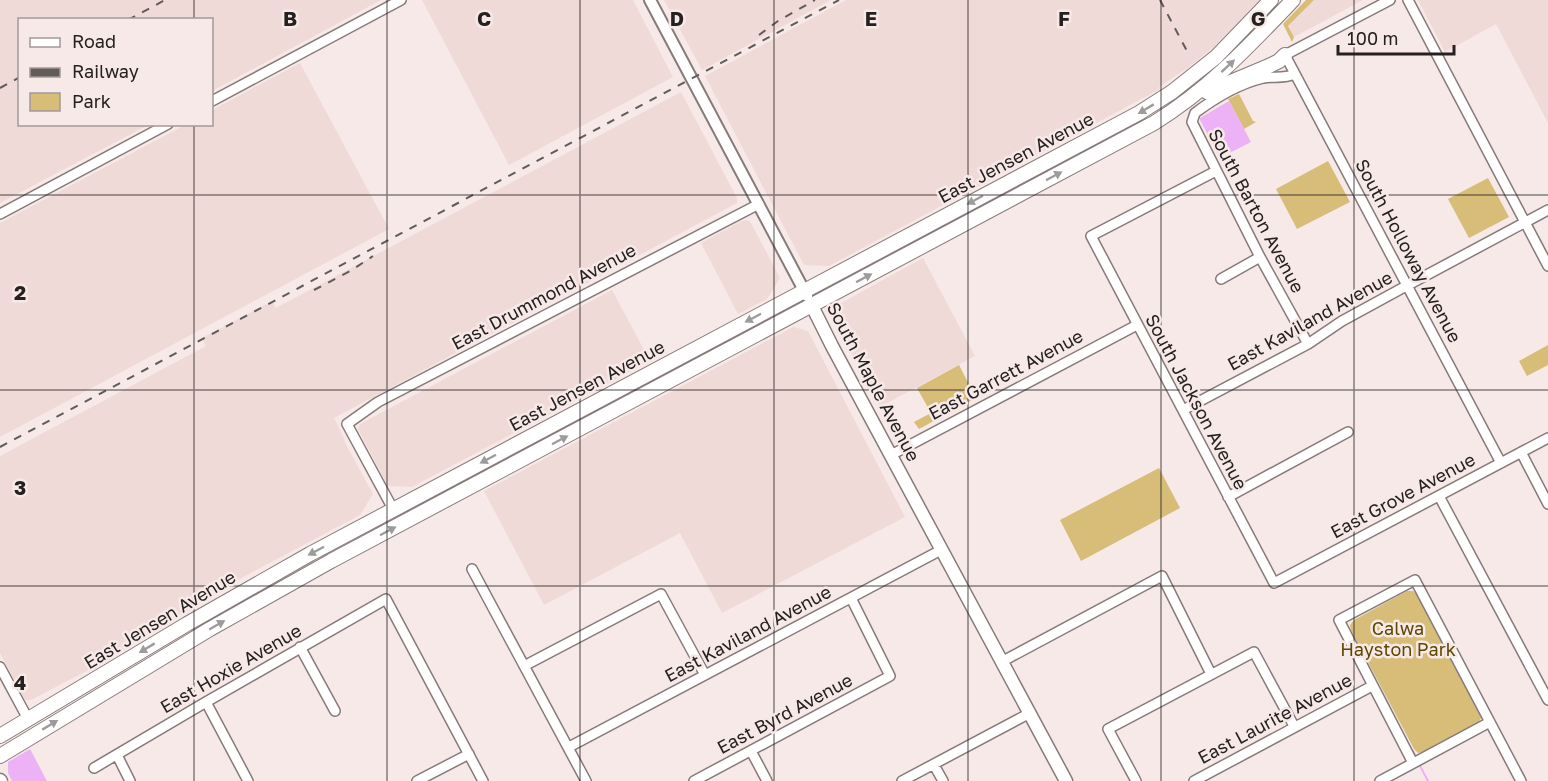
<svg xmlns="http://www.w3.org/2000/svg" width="1548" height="781" font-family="'Golos Text',sans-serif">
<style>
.built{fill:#f0dad7}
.green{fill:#d7bd78}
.water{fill:#edb2f5}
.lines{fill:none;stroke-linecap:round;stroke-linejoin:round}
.stream{stroke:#edb2f5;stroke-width:2}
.minor-casing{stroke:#867b79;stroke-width:12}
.tertiary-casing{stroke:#867b79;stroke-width:14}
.secondary-casing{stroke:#867b79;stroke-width:15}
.primary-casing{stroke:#867b79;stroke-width:16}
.minor{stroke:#fff;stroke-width:9}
.tertiary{stroke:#fff;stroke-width:10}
.secondary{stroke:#fff;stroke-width:12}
.primary{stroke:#fff;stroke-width:14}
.rail{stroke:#615b59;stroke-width:2;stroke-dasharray:8 8;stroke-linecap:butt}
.oneway{fill:#9d9b9b}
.grid{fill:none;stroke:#252120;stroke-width:1.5;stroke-opacity:0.55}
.labels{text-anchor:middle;stroke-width:5;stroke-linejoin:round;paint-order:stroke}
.street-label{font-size:18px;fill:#252120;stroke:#f6e9e7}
.park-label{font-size:18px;fill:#5d4800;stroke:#f6e9e7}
.grid-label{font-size:20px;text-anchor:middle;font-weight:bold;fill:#252120;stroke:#f6e9e7;stroke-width:5;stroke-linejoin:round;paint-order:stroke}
</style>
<rect width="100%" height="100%" fill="#f6e9e7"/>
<path class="built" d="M0,0H381L212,91V20H20V124L148,125L0,203Z
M422,0H633L673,77L509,165Z
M664,0H831L702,70Z
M846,0H1261L1214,47L1189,67L1159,87L1160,89L829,266L804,265L705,76Z
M1314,0H1363L1294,37L1288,26Z
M1418,0H1548V123L1496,24L1445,52Z
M300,63L389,229L0,437V223L185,125L212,124V110Z
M681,92L737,198V203L334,418L345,440L344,441L373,494L360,515L245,576L96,666L31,700H25L0,653V456L206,346L202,338L272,301L276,308Z
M747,220L751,223L780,278L767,299L738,314L701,243L742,221Z
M923,258L975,356L880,407L831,315L834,307Z
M612,290L650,361L412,487L388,486L358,429L360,424Z
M793,327L808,331L905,517L722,613L680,533L544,605L484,491Z"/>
<path class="green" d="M1306,0H1314L1288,26L1294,37L1292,42L1283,24Z
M1239,94L1253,121L1256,122L1244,129L1228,99Z
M1328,161L1350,202L1297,229L1276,189Z
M1488,178L1509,217L1469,238L1448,199Z
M1548,345V365L1527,376L1519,361Z
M959,365L976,398L919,429L914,422L931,413L917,388Z
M1159,468L1180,508L1081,561L1060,520Z
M1407,591H1413L1418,595L1480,714L1481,718L1479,722L1423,752L1418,753L1414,749L1351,630L1350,625L1354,620Z"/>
<path class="water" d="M1229,101L1251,142L1220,158L1200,120V118Z
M30,749L47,781H12L8,773V762Z"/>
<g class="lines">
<path class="stream" d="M1413,751L1416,757
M1418,762L1428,781"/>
<defs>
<path id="minor" d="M1390,0L1285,55L1501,463
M1408,0L1548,266
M1295,74C1284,79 1274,76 1263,78C1238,84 1215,98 1195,113L1192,122L1260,257L1308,344
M212,101L401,0
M1216,171L1091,236L1274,583L1548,438
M0,214L168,124
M1221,279L1260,257
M1183,410L1308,344L1342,321L1408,285L1548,210
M1521,452L1548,504
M891,455L1137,325
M1439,496L1548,700
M1228,497L1348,432
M393,509L347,424L378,402L759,204
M472,569L586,781
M300,647L335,711
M1003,661L1162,576L1211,674
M524,666L661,594L705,675
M0,667L28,719
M206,702L248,781
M569,747L941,550
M751,751L767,781
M117,755L130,781
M1413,763L1339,620L1415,580L1521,781
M934,765L943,781
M94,768L206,702L386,599L483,781
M417,781L469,754
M694,781L890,676L851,598
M902,781L1030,713
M1136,781L1108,729L1254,652L1294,726
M1194,781L1372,686
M1380,781L1490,722"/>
<path id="tertiary" d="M650,0L807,296"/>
<path id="secondary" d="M812,306L832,346L1066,781
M0,780L1,781"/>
<path id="primary" d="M1207,92L1269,66L1279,61L1285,55
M0,736L187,624L310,554L1139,113L1172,92L1216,57L1271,0
M0,756L210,629L331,561L1154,123C1209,89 1248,47 1293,0"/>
</defs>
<use href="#minor" class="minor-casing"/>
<use href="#tertiary" class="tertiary-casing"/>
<use href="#secondary" class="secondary-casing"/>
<use href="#primary" class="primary-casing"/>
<use href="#minor" class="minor"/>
<use href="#tertiary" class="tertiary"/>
<use href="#secondary" class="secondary"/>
<use href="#primary" class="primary"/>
<path class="rail" d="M1160,0L1187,51
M128,20L165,0
M759,35L778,21L815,0
M0,88L20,77
M314,290L352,270L373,256
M0,447L839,0"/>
</g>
<defs><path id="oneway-solid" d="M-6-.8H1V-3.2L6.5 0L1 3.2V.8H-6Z" transform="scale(1.5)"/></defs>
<g class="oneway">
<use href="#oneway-solid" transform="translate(1228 66) rotate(-43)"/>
<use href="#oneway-solid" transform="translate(1146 109) rotate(149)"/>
<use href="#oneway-solid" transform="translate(1054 176) rotate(-28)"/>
<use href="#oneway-solid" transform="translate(975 200) rotate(152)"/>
<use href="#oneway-solid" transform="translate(864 278) rotate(-28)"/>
<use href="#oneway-solid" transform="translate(753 318) rotate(152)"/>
<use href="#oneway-solid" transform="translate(560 440) rotate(-28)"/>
<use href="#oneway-solid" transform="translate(488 459) rotate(152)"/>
<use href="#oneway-solid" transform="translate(388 531) rotate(-28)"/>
<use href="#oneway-solid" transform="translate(316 551) rotate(152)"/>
<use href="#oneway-solid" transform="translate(217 625) rotate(-30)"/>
<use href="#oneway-solid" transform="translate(147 648) rotate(149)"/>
<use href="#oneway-solid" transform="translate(50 725) rotate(-31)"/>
</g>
<path class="grid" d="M194,0V20M387,0V781M580,0V781M774,0V781M968,0V781M1161,0V781M1354,0V781M194,124V781M0,195H1548M0,390H1548M0,586H1548"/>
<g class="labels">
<g class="street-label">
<text transform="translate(1016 158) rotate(-28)" y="6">East Jensen Avenue</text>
<text transform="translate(1256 211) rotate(62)" y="6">South Barton Avenue</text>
<text transform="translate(1408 251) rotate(62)" y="6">South Holloway Avenue</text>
<text transform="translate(544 297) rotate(-28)" y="6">East Drummond Avenue</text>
<text transform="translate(1310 321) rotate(-29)" y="6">East Kaviland Avenue</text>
<text transform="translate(1006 375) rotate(-28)" y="6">East Garrett Avenue</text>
<text transform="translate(873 382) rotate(62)" y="6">South Maple Avenue</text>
<text transform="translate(587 386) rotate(-28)" y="6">East Jensen Avenue</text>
<text transform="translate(1196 402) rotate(62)" y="6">South Jackson Avenue</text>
<text transform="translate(1403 496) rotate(-28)" y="6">East Grove Avenue</text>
<text transform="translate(160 620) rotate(-31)" y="6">East Jensen Avenue</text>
<text transform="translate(748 634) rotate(-28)" y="6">East Kaviland Avenue</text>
<text transform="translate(231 669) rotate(-30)" y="6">East Hoxie Avenue</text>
<text transform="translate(785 714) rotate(-28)" y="6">East Byrd Avenue</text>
<text transform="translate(1275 719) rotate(-28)" y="6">East Laurite Avenue</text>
</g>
<g class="park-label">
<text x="1398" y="635">Calwa<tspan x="1398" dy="21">Hayston Park</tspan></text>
</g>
</g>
<g class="grid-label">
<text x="290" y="26">B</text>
<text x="484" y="26">C</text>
<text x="677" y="26">D</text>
<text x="871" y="26">E</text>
<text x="1064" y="26">F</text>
<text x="1258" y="26">G</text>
<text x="20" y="300">2</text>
<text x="20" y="495">3</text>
<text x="20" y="690">4</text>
</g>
<rect x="18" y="18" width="195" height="108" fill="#f6e9e7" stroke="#a29997" stroke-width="1.5"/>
<rect x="30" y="38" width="30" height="9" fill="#ffffff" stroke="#a29997" stroke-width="1.5"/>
<text x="72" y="48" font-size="18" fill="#252120">Road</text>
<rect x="30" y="68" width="30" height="9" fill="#615b59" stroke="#a29997" stroke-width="1.5"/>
<text x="72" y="78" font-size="18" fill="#252120">Railway</text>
<rect x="30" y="93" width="30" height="18" fill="#d7bd78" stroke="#a29997" stroke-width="1.5"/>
<text x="72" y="108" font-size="18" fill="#252120">Park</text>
<path d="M1338 45v9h116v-9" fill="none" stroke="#252120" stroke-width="3"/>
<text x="1347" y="45" font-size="18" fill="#252120" stroke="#f6e9e7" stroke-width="4.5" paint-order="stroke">100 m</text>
</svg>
